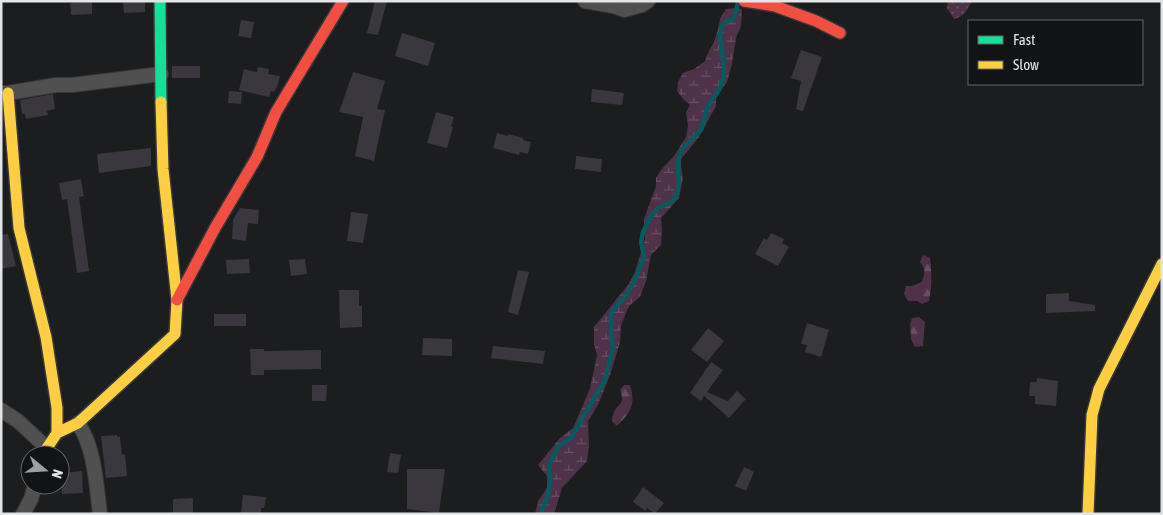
<svg xmlns="http://www.w3.org/2000/svg" width="1163" height="515" font-family="'Asap Condensed',sans-serif">
<style>
.grass{fill:url(#grass-dots)}
.forest{fill:url(#forest-firs)}
.wetland{fill:url(#wetland-marsh)}
.lines{fill:none;stroke-linecap:round;stroke-linejoin:round}
.stream{stroke:#075960;stroke-width:4.5}
.building{fill:#3a373f}
.street-casing{stroke:#363738;stroke-width:16}
.fast-casing{stroke:#363738;stroke-width:14}
.slow-casing{stroke:#363738;stroke-width:14}
.jam-casing{stroke:#363738;stroke-width:14}
.street{stroke:#505051;stroke-width:14}
.fast{stroke:#16e098;stroke-width:11}
.slow{stroke:#ffcf43;stroke-width:11}
.jam{stroke:#f24e42;stroke-width:11}
</style>
<defs>
<pattern id="grass-dots" width="8" height="8" patternUnits="userSpaceOnUse" patternTransform="scale(1.25)"><rect width="8" height="8" fill="#4f3249"/><path d="M2 2h.1M6 6h.1" fill="none" stroke="#685063" stroke-width="1.8" stroke-linecap="round"/></pattern>
<pattern id="forest-firs" width="22" height="20" patternUnits="userSpaceOnUse" patternTransform="scale(1.25)"><rect width="22" height="20" fill="#4f3249"/><path d="M5 1l3.5 6h-7zM16 11l3.5 6h-7z" fill="#685063"/></pattern>
<pattern id="wetland-marsh" width="20" height="14" patternUnits="userSpaceOnUse" patternTransform="scale(1.25)"><rect width="20" height="14" fill="#4f3249"/><path d="M1 5h8M5 5V1M11 12h8M15 12V8" fill="none" stroke="#685063"/></pattern>
</defs>
<rect width="100%" height="100%" fill="#1c1d1e"/>
<path class="grass" d="M948,1H972C967,10 964,17 954,19L947,8Z"/>
<path class="forest" d="M923,255L930,258C932,272 932,287 929,301L922,304L917,301H908L904,294L906,286H912L922,282C925,273 926,270 920,262Z
M919,317L925,322L923,346L915,347L911,339L910,324L912,318Z
M624,385H630C636,404 631,412 617,426L612,421C612,418 613,415 614,412C620,401 625,405 620,390Z"/>
<path class="wetland" d="M736,8L742,9L741,26L736,38L732,64L727,82L716,98V106L699,137L681,159V166L683,178L679,198L661,218L662,231L661,245L651,255L646,281L640,297L630,305L627,310L621,326L620,342L610,375L598,405L588,421L589,446L587,461L562,488L554,514H535L538,501L547,488V476L538,465L560,438L573,428L583,405L590,388L597,355L594,344V327L628,285L635,272L645,239L644,219L656,186V178L661,170L674,156L686,137L688,126L686,112L690,105L683,99L677,91L678,82L683,73L694,69L705,61L709,51L714,42L718,29L720,19L726,9Z"/>
<g class="lines">
<path class="stream" d="M540,514L547,498L551,479L549,471V465L555,453L559,446L571,438L605,380L613,348L611,336V313L627,294L636,278L644,256L641,242L643,232L651,216L658,208L670,203L676,197L679,182L678,172L679,155L682,149L701,130L708,106L719,90L723,80L724,69L720,37L721,27L727,21L734,19L738,2"/>
</g>
<path class="building" d="M123,1H145V12L124,13Z
M375,1H387L378,35L367,33Z
M92,2V14L71,15L70,3Z
M241,20L254,22L251,38L238,36Z
M402,33L435,43L428,66L395,56Z
M801,50L822,57L803,111L796,109L801,81L791,78Z
M172,66H200V78H172Z
M258,67L269,69L268,74L280,76L277,87L274,92L271,91L269,97L239,90L244,69L257,72Z
M353,72L385,81L377,109L385,110L374,161L355,156L363,117L339,112Z
M592,89L624,93L622,105L591,102Z
M229,91L242,92L241,104L228,103Z
M53,94L55,109L47,111L48,115L26,119L25,114H22L20,100Z
M436,112L454,117L451,126L453,127L447,148L427,143Z
M497,133L508,136V134L523,138V140L531,142L528,154L520,152L519,155L493,148Z
M151,148V166L99,173L97,154Z
M576,156L602,159L601,172L575,169Z
M81,179L84,196L79,197L89,271L77,273L67,199L62,200L59,183Z
M240,208L259,210L258,224L248,223L246,241L232,239L233,220Z
M351,212L368,214L363,243L347,241Z
M771,233L784,239L782,243L789,247L778,266L755,254L764,238L767,240Z
M8,234L16,266L1,269V235Z
M249,259L250,273L227,274L226,260Z
M305,259L307,274L291,276L289,260Z
M518,270L529,272L518,315L508,312Z
M339,290H359V306H362V327L340,328Z
M1069,293V301L1095,305V311L1046,313V294Z
M214,314H246V326H214Z
M807,323L829,330L821,357L805,352L807,345L801,344Z
M708,328L724,341L707,362L691,350Z
M423,338L452,339V356L422,355Z
M493,346L545,351L543,364L491,358Z
M250,349H264V351L321,350V369L264,370V375H251Z
M711,362L723,370L707,392L728,401L737,391L746,399L729,418L704,396L701,401L690,393Z
M1037,378L1058,381L1056,406L1035,404V396H1029L1030,382H1037Z
M312,385H327L326,401H312Z
M117,435V437H120L122,455L125,454L127,476L106,478L101,436Z
M390,453L401,455L398,473L387,472Z
M744,467L754,472L746,491L735,486Z
M407,469H445L439,513L407,509Z
M82,471L83,493L62,494L61,473Z
M643,487L664,503L655,514L647,508L645,511L633,502Z
M243,495L266,497L264,508H261V514H241Z
M193,498V514H173V499Z"/>
<g class="lines">
<defs>
<path id="street" d="M585,1L613,6L624,10L642,5L648,1
M1,93H8L56,85H72L161,74
M1,410L18,421L47,448
M78,423C95,449 96,483 100,514
M23,514L31,499L35,485"/>
<path id="fast" d="M160,1L161,102"/>
<path id="slow" d="M8,93L19,228L46,337L57,408V433
M45,455L47,448L57,433L78,423L175,334L177,300L163,169L161,102
M1088,514L1092,415L1099,389L1162,264"/>
<path id="jam" d="M744,1L775,6L816,21L840,33
M177,300L215,228L257,157L276,112L343,1"/>
</defs>
<use href="#street" class="street-casing"/>
<use href="#fast" class="fast-casing"/>
<use href="#slow" class="slow-casing"/>
<use href="#jam" class="jam-casing"/>
<use href="#street" class="street"/>
<use href="#fast" class="fast"/>
<use href="#slow" class="slow"/>
<use href="#jam" class="jam"/>
</g>
<rect width="1163" height="515" fill="none" stroke="#e4e5e7" stroke-width="5"/>
<rect x="968" y="20" width="175" height="65" fill="#121315" stroke="#666769"/>
<rect x="978" y="36" width="25" height="8" fill="#16e098" stroke="#666769"/>
<text x="1013" y="45" font-size="15" fill="#e4e5e7">Fast</text>
<rect x="978" y="61" width="25" height="8" fill="#ffcf43" stroke="#666769"/>
<text x="1013" y="70" font-size="15" fill="#e4e5e7">Slow</text>
<g transform="translate(45 470) rotate(108)"><circle r="24" fill="#121315" stroke="#666769"/>
<path d="M0-4L9 19L0 12L-9 19Z" fill="#9e9fa1"/>
<text y="-8" font-size="14" font-weight="bold" text-anchor="middle" fill="#e4e5e7">N</text>
</g>
</svg>
